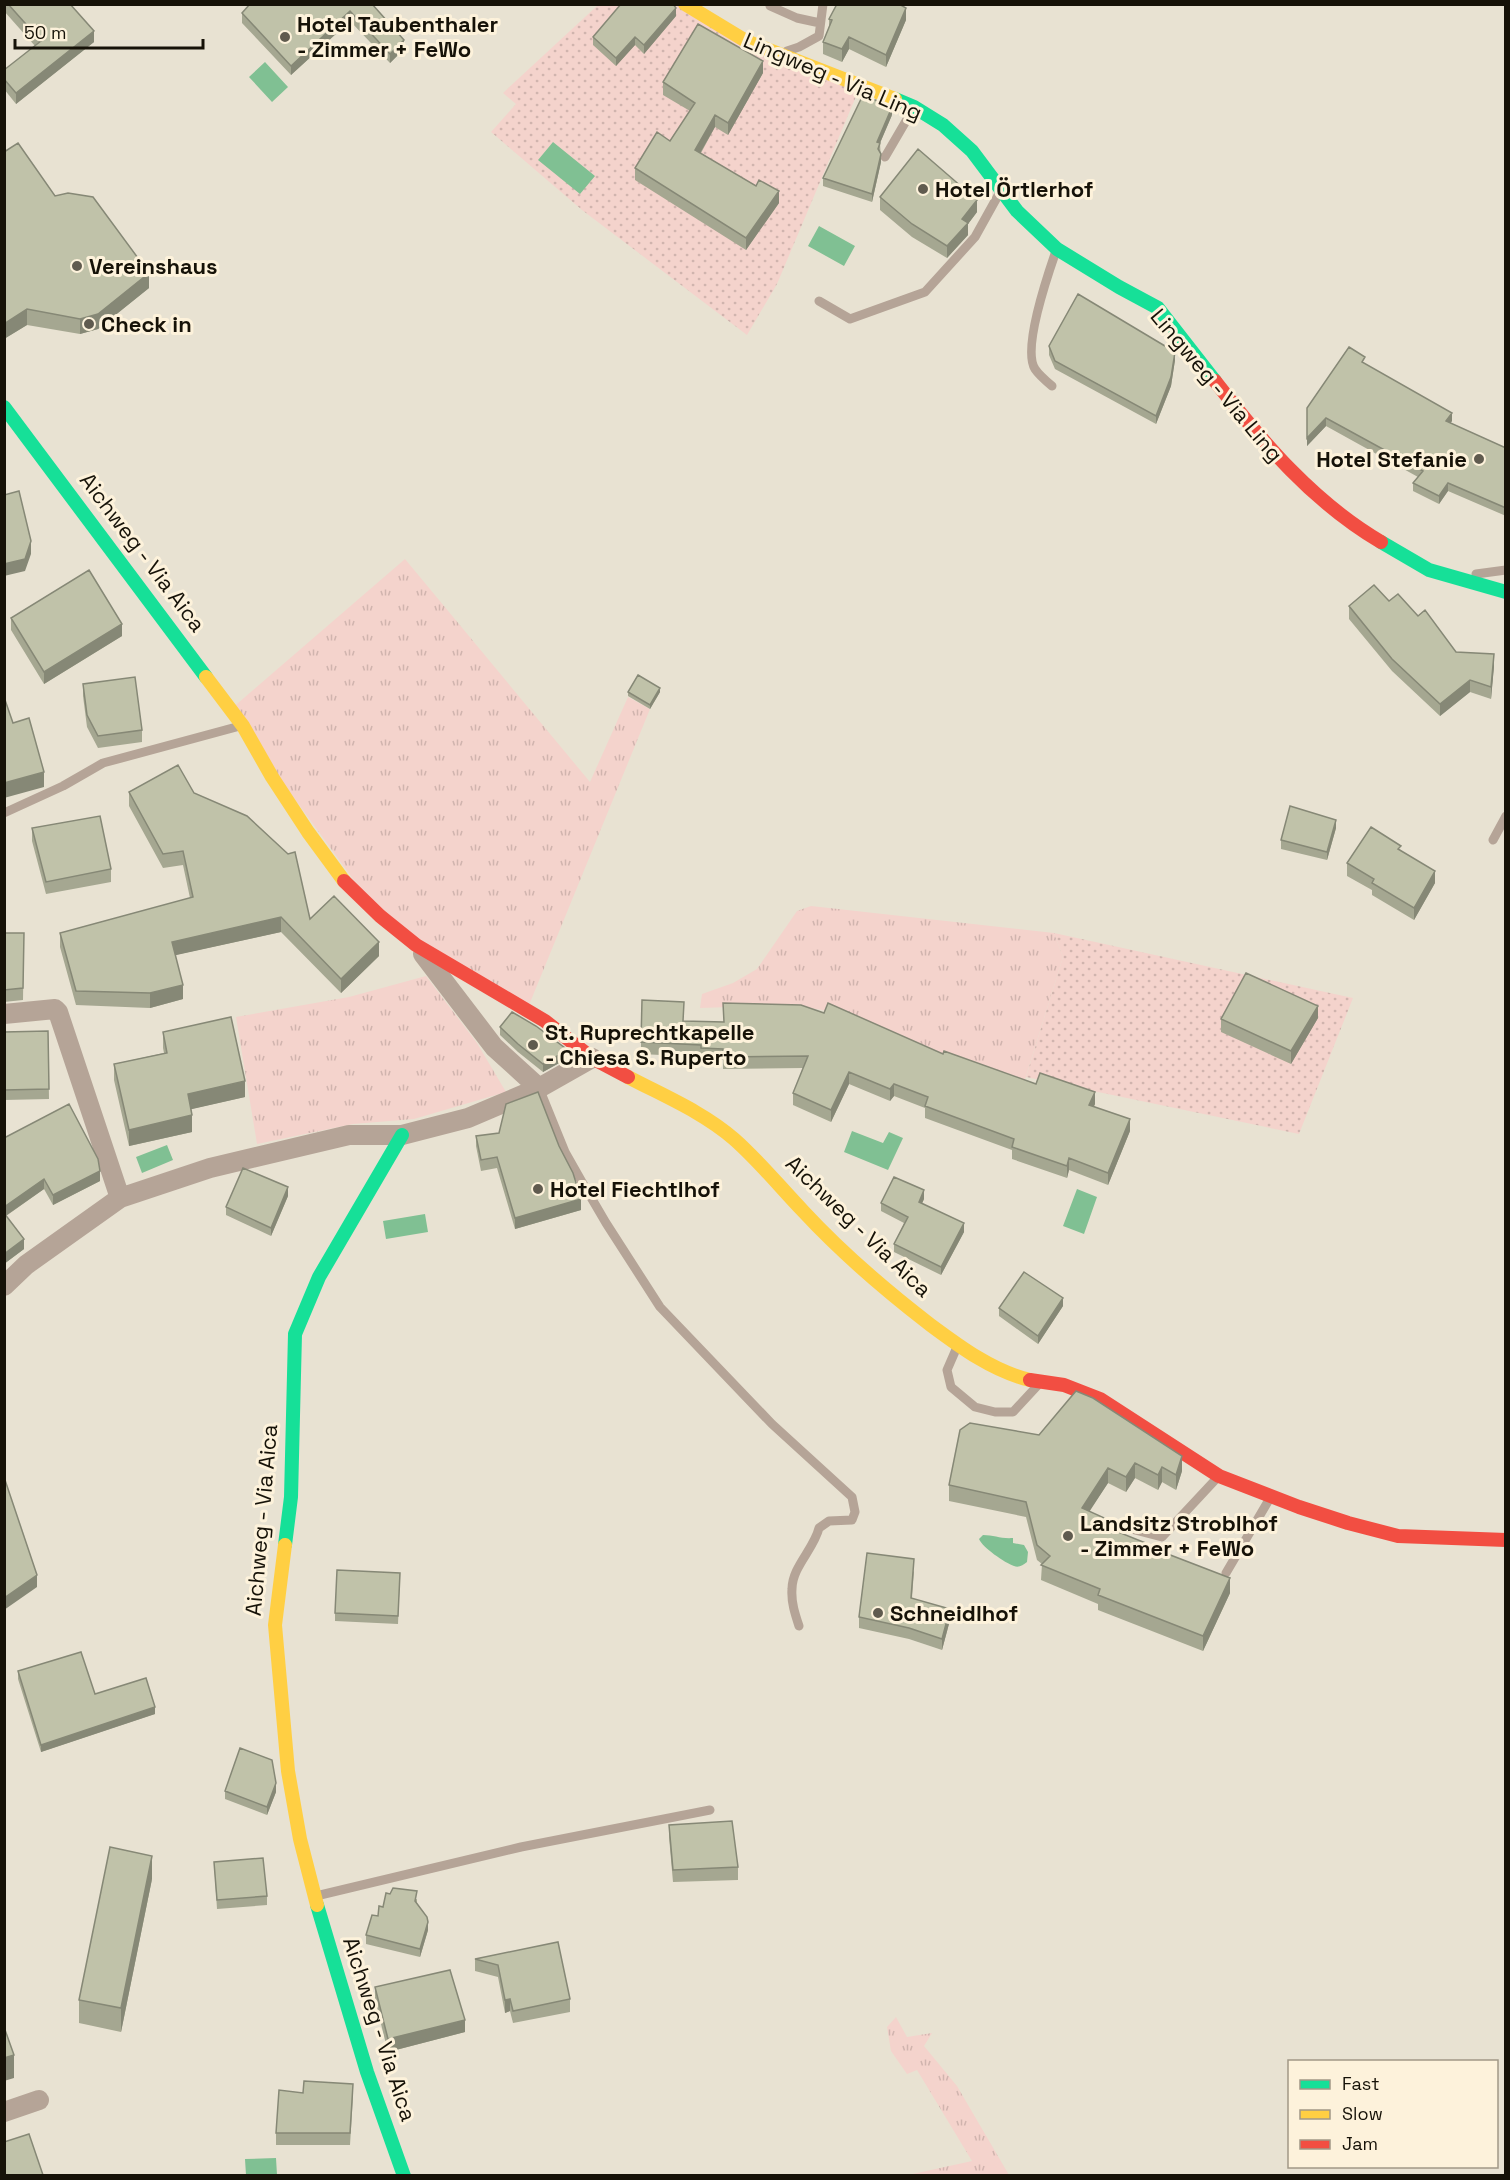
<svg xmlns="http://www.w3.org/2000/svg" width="1510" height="2180" font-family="'Space Grotesk',sans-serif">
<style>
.grass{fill:url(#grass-tufts)}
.park{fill:url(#park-dots)}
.water{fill:#80c093}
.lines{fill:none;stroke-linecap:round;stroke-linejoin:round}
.lane{stroke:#b5a497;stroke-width:9}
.street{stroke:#b5a497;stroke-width:20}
.fast{stroke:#16e098;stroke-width:14}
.slow{stroke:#ffcf43;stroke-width:14}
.jam{stroke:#f24e42;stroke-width:14}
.wall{fill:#a5a791}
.shaded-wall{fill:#868876}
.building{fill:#c0c2a9;stroke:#868876;stroke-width:1.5}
.poi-dot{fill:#605b4f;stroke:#fdf2db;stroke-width:2}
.labels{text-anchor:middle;stroke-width:6;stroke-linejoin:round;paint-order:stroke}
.poi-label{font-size:22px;font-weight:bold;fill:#161208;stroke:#fdf2db;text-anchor:start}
.street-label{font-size:22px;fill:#161208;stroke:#fdf2db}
</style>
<defs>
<pattern id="grass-tufts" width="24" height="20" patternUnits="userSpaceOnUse" patternTransform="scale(1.5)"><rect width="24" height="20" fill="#f4d3cc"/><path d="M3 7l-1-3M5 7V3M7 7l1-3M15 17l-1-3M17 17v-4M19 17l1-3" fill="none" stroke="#d0b4ae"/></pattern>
<pattern id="park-dots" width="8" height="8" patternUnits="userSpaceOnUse" patternTransform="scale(1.5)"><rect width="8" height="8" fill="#f4d3cc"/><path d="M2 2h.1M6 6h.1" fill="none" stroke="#d0b4ae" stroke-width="1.8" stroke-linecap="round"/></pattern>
</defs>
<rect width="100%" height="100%" fill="#e8e2d2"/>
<path class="grass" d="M405,559L590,782L628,697L650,709L527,1010L380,916L230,710Z
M811,906L1054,933L1063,957L1023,1086L827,1011C786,1003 742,1007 700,1008L702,994L733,983L757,969L797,911Z
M426,976L477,1043L506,1092L414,1119L353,1124L257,1144L236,1017L349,997Z
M896,2017L907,2037L932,2033L924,2046L957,2086L1009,2175H908L972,2161L917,2070L907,2074L891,2051L887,2027Z"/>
<path class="park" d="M598,5H683L860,87L777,284L747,335L582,210L491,132L516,104L503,93Z
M1054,933L1353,998L1299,1134L1026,1077L1063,957Z"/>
<path class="water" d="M265,62L288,87L272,102L249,77Z
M553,142L595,176L580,194L538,160Z
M819,226L855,246L844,266L808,246Z
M852,1131L883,1143L889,1132L903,1138L888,1170L844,1152Z
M167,1145L173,1160L142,1173L136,1157Z
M1077,1189L1097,1197L1084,1234L1063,1226Z
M425,1214L428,1232L386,1239L383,1221Z
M983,1535C994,1535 1001,1539 1013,1538V1543L1024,1545L1028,1552L1027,1562C1023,1565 1019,1568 1014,1566C1005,1563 982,1547 979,1539Z
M276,2158L277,2175H246L245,2159Z"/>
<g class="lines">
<path class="lane" d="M770,6L797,18L820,23
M787,51L799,47L819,36L823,4
M885,157L913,109
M819,301L850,319L925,292L975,237L1000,192
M1052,386C1046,381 1039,375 1035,369C1022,349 1048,274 1056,251
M1476,574L1506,570
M4,813L63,786L103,763L240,726
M1493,840L1506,816
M539,1088L565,1152L582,1182L606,1223L660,1307L772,1424L852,1497L855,1512L852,1520L829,1521L819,1528C814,1549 792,1567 792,1589C791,1602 795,1614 799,1626
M957,1347L947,1370L951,1387L975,1407L995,1412H1013L1038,1385
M1125,1524L1135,1530L1162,1537L1217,1478
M1226,1573L1270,1498
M316,1896L521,1847L710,1810"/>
<path class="street" d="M423,954L494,1047L539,1088
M4,1014L55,1009L58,1012L120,1198
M4,1286L26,1265L120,1198L210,1168L349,1135H402L468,1118L539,1088L592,1058
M4,2112L39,2100"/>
<path class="fast" d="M895,99L914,107L943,125L972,151L1017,211L1057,249L1119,287L1158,308L1215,381
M4,407L206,677
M1381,542L1429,570L1506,592
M285,1545L291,1497L295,1334L319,1277L402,1135
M317,1905L367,2072L404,2176"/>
<path class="slow" d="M685,4L746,41L895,99
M206,677L243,726L272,777L308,832L344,881
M628,1077C664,1096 703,1112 734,1139C759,1161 780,1187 803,1211C841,1252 884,1289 928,1323C959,1346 992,1371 1030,1380
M285,1545L275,1625L288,1771L300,1839L317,1905"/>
<path class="jam" d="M1215,381C1263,443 1313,502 1381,542
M344,881L380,916L416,945L545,1021L592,1058L628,1077
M1030,1380L1064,1385L1100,1399L1219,1476L1299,1507L1348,1523L1398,1536L1506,1540"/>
</g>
<path class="wall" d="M4,4H70L94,42L16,104L4,89V70L35,46L4,11Z
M372,4L404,49L390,63L350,21L291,75L242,23V13Z
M676,16L644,54L635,45L616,66L593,45V37Z
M829,19L906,20L886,67L849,49L842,62L823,54V42L829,27Z
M763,73L728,135L715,127L701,153L779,203L746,250L635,180V168L670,141L690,111L663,95V82Z
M892,115L880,143L881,162L872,202L823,186V178Z
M55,196L149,288L98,329L80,334L27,325L4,339Z
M880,197L977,212L968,224V235L947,258L912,237L880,210Z
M1049,346L1175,360L1171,386L1156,424L1055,369L1049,355Z
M1365,364L1452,421L1450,423L1506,448V516L1448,491L1439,504L1413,491V483L1418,477L1326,426L1307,446V408Z
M1389,601L1418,616L1456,652L1494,666L1491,699L1470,692L1440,716L1392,671L1349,619V606Z
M11,618L122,636L44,684L11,630Z
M83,684L142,730V742L98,748L87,727L83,696Z
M628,692H660L650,709L628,696Z
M129,792L194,793L310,919L379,956L341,993L281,932L175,955L183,999L150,1008L76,1005L60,947V933L190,898L183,865L163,868L129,806Z
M32,828L111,869V882L46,894L32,841Z
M1336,828L1327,860L1281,849V840Z
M1401,851L1435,883L1414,920L1372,895V890L1347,876V863Z
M4,933H24L23,1000L4,1002Z
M1318,1018L1291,1064L1221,1032V1019Z
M684,1021L943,1054L1036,1084L1095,1104L1094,1106L1130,1131L1108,1185L1069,1170L1067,1178L1012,1159V1150L925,1118V1108L894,1096L890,1101L849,1084L831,1122L793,1105V1093L803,1068L723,1069V1060H701V1057L641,1054V1042Z
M500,1027L565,1057L561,1062L543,1072L518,1052L500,1035Z
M48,1031L49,1099L4,1100V1032Z
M163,1032L245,1097L191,1109L192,1132L129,1146L114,1080V1064L164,1053L163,1048Z
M476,1136L581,1210L515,1229L497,1168L481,1171L476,1146Z
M4,1138L100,1181L53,1205L44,1189L6,1216L24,1249L4,1264Z
M288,1196L271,1236L226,1215V1207Z
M924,1199L922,1203L964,1232L941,1275L894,1252V1244L904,1223L881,1211V1203Z
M1063,1306L1038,1344L999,1316V1308Z
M970,1423L1182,1471L1176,1490L1162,1482L1158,1490L1135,1478L1126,1492L1108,1483L1089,1511L1118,1532L1148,1546L1230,1593L1203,1651L1098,1610V1604L1041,1580L1042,1564L1037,1560L1026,1517L949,1501V1485Z
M914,1571L912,1598L950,1620L942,1650L909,1639L859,1628V1617Z
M400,1573L398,1624L335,1621V1613Z
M18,1671L95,1694L155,1714L41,1752L18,1679Z
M225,1791L276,1792L267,1815L225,1799Z
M669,1825L738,1867V1880L673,1882L669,1837Z
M214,1862L267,1896V1905L217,1909Z
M152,1879L121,2032L79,2023V2000Z
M417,1899V1903L428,1930L420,1957L366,1944V1935L378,1916L383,1907Z
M558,1942L570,1999V2012L513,2023L510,2011L505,2013L498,1977L475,1971V1959Z
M375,1987L465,2032L388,2052L375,2000Z
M303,2093L353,2096L350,2145H276V2133Z"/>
<path class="shaded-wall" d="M676,8V16L644,54V45Z
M906,8V20L886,67V55Z
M350,11V21L291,75V66Z
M94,31V42L16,104V93Z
M635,37V45L616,66V58Z
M849,37V49L842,62V49Z
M404,40V49L390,63V54Z
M763,61V73L728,135V123Z
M892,107V115L877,150V142Z
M715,115V127L695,162V150Z
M881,154V162L872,202V194Z
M779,191V203L746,250V238Z
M977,200V212L968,224V235L947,258V246L962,219Z
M149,273V288L98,329L80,334V319Z
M27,309V325L4,339V324Z
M1175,352V360L1171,386L1156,424V416Z
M1452,413V421L1446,429V421Z
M1326,418V426L1307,446V438Z
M1448,483V491L1439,504V496Z
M31,541V554L25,571L4,576V564Z
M122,624V636L44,684V672Z
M1494,654V666L1491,699V687Z
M1470,680V692L1440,716V704Z
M660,688V692L650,709V705Z
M44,772V787L4,798V783Z
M1336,820V828L1327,860V852Z
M1435,871V883L1414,920V908Z
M281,917V932L172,956V942Z
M379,942V956L341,993V979Z
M183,985V999L150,1008V993Z
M1318,1006V1018L1291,1064V1051Z
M565,1048V1057L561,1062L543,1072V1064Z
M849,1072V1084L831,1122V1110Z
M245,1081V1097L188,1110V1094Z
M894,1084V1096L890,1101V1089Z
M1095,1092V1104L1089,1117V1105Z
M192,1115V1132L129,1146V1130Z
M1130,1119V1131L1108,1185V1173Z
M1069,1158V1170L1067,1178V1166Z
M100,1171V1181L53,1205V1195Z
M44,1179V1189L4,1217V1207Z
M288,1187V1196L271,1236V1228Z
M924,1190V1199L919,1210V1202Z
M581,1199V1210L515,1229V1218Z
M964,1223V1232L941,1275V1267Z
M24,1239V1249L4,1264V1254Z
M1063,1298V1306L1038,1344V1336Z
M1182,1456V1471L1176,1490V1475Z
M1135,1463V1478L1126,1492V1477Z
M1162,1467V1482L1158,1490V1475Z
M1108,1468V1483L1082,1523V1508Z
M37,1575V1587L4,1610V1598Z
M1230,1578V1593L1203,1651V1636Z
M950,1609V1620L942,1650V1639Z
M155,1707V1714L41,1752V1745Z
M276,1783V1792L267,1815V1807Z
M152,1856V1879L121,2032V2008Z
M428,1922V1930L420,1957V1949Z
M510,1999V2011L505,2013V2000Z
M465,2020V2032L388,2052V2039Z
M14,2055V2078L4,2081V2058Z"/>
<path class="building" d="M8,4H70L94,31L16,93L4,79V70L41,41Z
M250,4H372L404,40L390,54L350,11L291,66L242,13Z
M621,4H673L676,8L644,45L635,37L616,58L593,37Z
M837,4H899L906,8L886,55L849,37L842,49L823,42L832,20L829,19Z
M698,24L763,61L728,123L715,115L695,150L756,186L759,180L779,191L746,238L635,168L657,132L670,141L695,103L663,82Z
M863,95L892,107L877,142L880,143L878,149L881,154L872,194L823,178Z
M18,143L55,196L68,193L93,197L149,273L98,314L80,319L27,309L4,324V152Z
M918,149L977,200L962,219L968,223L947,246L912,224L880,197Z
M1078,294L1175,352L1171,377L1156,416L1055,361L1049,346Z
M1349,347L1365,357L1362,362L1452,413L1446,421L1506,448V508L1448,483L1439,496L1413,483L1423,471L1326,418L1307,438V408Z
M19,491L31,541L25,559L4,564V495Z
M89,570L122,624L44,672L11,618Z
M1374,585L1389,601L1398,594L1418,616L1425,610L1456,652L1494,654L1491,687L1470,680L1440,704L1392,659L1349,606Z
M638,675L660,688L650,705L628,692Z
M135,677L142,730L98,736L87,715L83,684Z
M4,697L13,723L29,718L44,772L4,783Z
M178,765L194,793L247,816L288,854L295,852L310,919L334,896L379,942L341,979L281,917L172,942L183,985L150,993L76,991L60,933L193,897L183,851L163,854L129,792Z
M1290,806L1336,820L1327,852L1281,840Z
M100,816L111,869L46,882L32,828Z
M1371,827L1401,846L1398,849L1435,871L1414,908L1372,883L1374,879L1347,863Z
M4,933H24L23,988L4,990Z
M1246,973L1318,1006L1291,1051L1221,1019Z
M642,1000L684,1002L683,1021L724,1022L723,1003L801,1005L824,1013L828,1003L943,1054L944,1051L1036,1084L1040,1073L1095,1092L1089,1105L1130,1119L1108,1173L1069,1158L1067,1166L1012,1147L1014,1139L925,1106L928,1097L894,1084L890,1089L849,1072L831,1110L793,1093L808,1056L723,1057V1049L701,1048V1045L641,1042Z
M512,1012L536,1026L565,1048L561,1054L543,1064L518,1044L500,1027Z
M231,1017L245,1081L188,1094L192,1115L129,1130L114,1064L167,1053L163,1032Z
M48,1031L49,1089L4,1090V1032Z
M538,1092L559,1146L573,1173L581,1199L515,1218L497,1157L481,1160L476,1136L499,1133L506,1104Z
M69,1104L98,1159L100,1171L53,1195L44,1179L4,1207V1138Z
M243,1168L288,1187L271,1228L226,1207Z
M894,1177L924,1190L919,1202L964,1223L941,1267L894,1244L908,1217L881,1203Z
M4,1213L24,1239L4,1254Z
M1024,1272L1063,1298L1038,1336L999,1308Z
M1076,1391L1093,1398L1182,1456L1176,1475L1162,1467L1158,1475L1135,1463L1126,1477L1108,1468L1082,1508L1111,1521L1118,1532L1148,1544L1147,1546L1230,1578L1203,1636L1098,1595L1100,1589L1041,1565L1050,1556L1037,1545L1026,1502L949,1485L960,1430L970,1423L1039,1435Z
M4,1477L37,1575L4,1598Z
M867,1553L914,1559L911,1598L950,1609L942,1639L909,1628L859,1617Z
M337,1570L400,1573L398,1616L335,1613Z
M81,1652L95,1694L146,1678L155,1707L41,1745L18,1671Z
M240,1748L272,1760L276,1783L267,1807L225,1791Z
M732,1821L738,1867L673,1870L669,1825Z
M110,1847L152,1856L121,2008L79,2000Z
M263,1858L267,1896L217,1900L214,1862Z
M393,1888L417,1891L415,1901L427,1917L428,1922L420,1949L366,1935L372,1915L378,1916L379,1906L383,1907L386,1893L390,1894Z
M558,1942L570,1999L513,2011L510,1999L505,2000L498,1965L475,1959Z
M450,1970L465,2020L388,2039L375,1987Z
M4,2027L14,2055L4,2058Z
M304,2081L353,2084L350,2133H276L279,2090L303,2093Z
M29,2134L43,2175H4V2142Z"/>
<g class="poi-dot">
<circle cx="285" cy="37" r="6"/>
<circle cx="923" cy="189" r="6"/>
<circle cx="77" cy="266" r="6"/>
<circle cx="89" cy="324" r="6"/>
<circle cx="1479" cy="459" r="6"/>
<circle cx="533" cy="1045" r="6"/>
<circle cx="538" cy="1189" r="6"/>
<circle cx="1068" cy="1536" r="6"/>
<circle cx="878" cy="1613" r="6"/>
</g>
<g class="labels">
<g class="poi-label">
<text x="297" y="32">Hotel Taubenthaler<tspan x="297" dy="25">- Zimmer + FeWo</tspan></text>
<text x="935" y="197">Hotel Örtlerhof</text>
<text x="89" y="274">Vereinshaus</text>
<text x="101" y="332">Check in</text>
<text x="1467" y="467" text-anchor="end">Hotel Stefanie</text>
<text x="545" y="1040">St. Ruprechtkapelle<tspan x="545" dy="25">- Chiesa S. Ruperto</tspan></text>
<text x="550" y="1197">Hotel Fiechtlhof</text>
<text x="1080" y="1531">Landsitz Stroblhof<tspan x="1080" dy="25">- Zimmer + FeWo</tspan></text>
<text x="890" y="1621">Schneidlhof</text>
</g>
<g class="street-label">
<text transform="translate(833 76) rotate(23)" y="8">Lingweg - Via Ling</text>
<text transform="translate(1217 385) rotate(50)" y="8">Lingweg - Via Ling</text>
<text transform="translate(143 552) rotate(53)" y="8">Aichweg - Via Aica</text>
<text transform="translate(859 1226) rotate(44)" y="8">Aichweg - Via Aica</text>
<text transform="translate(261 1520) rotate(-85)" y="8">Aichweg - Via Aica</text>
<text transform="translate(380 2029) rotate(72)" y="8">Aichweg - Via Aica</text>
</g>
</g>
<rect width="1510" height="2180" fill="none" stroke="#161208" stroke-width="12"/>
<rect x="1288" y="2060" width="210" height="108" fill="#fdf2db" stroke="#a19887" stroke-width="1.5"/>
<rect x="1300" y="2080" width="30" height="9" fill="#16e098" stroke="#a19887" stroke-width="1.5"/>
<text x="1342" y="2090" font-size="18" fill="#161208">Fast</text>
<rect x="1300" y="2110" width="30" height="9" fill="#ffcf43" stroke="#a19887" stroke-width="1.5"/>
<text x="1342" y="2120" font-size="18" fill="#161208">Slow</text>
<rect x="1300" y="2140" width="30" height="9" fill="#f24e42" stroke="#a19887" stroke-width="1.5"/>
<text x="1342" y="2150" font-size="18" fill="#161208">Jam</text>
<path d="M15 39v9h188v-9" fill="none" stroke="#161208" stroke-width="3"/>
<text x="24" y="39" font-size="18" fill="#161208" stroke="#fdf2db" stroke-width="4.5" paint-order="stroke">50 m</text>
</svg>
